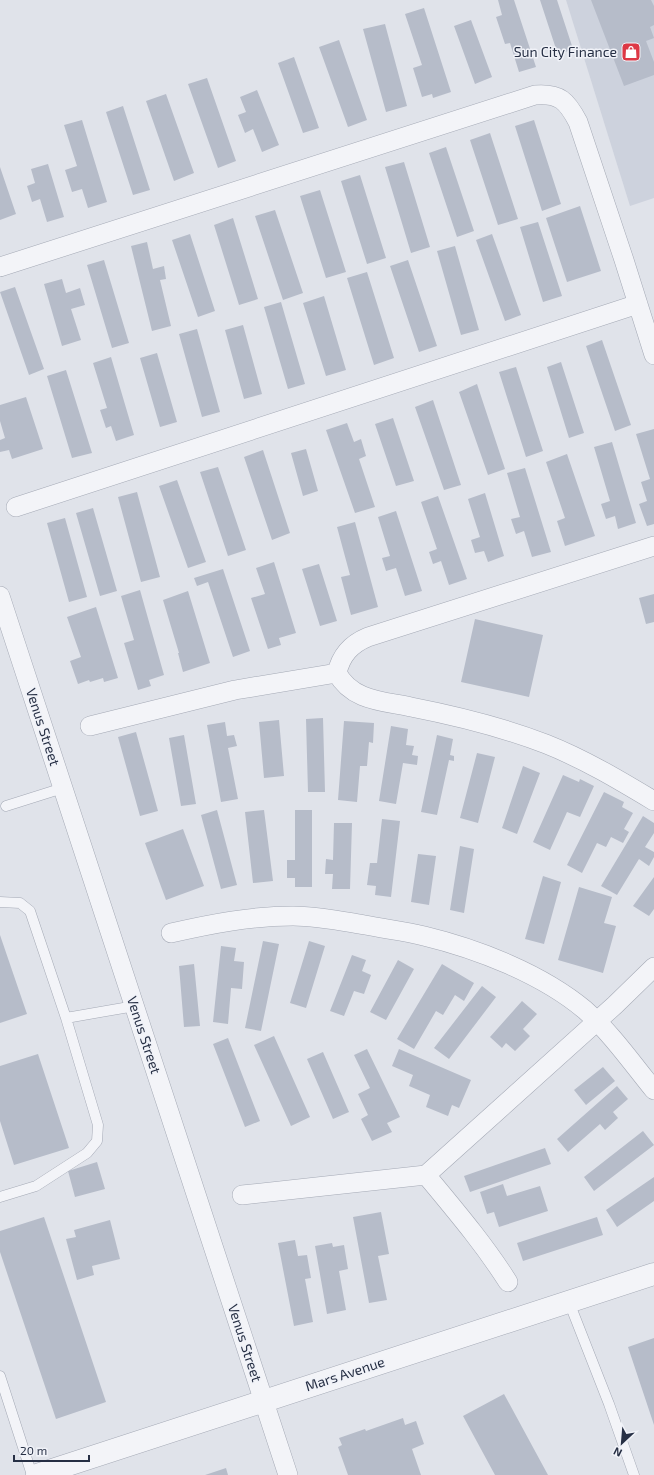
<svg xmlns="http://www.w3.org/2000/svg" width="654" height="1475" font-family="'Exo 2',sans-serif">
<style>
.built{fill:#cdd2dd}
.building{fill:#b6bcc9}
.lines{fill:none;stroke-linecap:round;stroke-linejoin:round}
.service-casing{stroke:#a4a9b5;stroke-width:11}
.minor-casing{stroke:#a4a9b5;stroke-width:20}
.tertiary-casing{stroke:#a4a9b5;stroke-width:23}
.service{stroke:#f3f4f8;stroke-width:10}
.minor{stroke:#f3f4f8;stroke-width:19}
.tertiary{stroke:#f3f4f8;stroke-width:22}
.labels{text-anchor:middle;stroke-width:3;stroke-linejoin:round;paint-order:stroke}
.poi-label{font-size:14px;fill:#262f44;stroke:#f0f2f8;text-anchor:end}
.street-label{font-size:14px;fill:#262f44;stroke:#f0f2f8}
</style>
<rect width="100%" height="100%" fill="#e0e3ea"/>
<path class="built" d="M566,0H654V198L630,206Z"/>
<path class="building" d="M498,0H514L536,67L519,72L510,43L505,44L496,17L502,15Z
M540,0H557L573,49L558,55Z
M591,0H651L654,6V25L650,27L654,38L646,41L654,62V75L624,86Z
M424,8L451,92L433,98L432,94L422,97L413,68L422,65L405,14Z
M471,20L492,77L475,84L454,26Z
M385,24L407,106L386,112L363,29Z
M339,40L367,120L348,127L319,47Z
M294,57L319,128L303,133L278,63Z
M207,78L236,161L218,168L188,84Z
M257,90L279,145L262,152L253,129L245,133L238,115L246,112L240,97Z
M166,94L194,173L174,181L146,101Z
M123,106L150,190L133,195L106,112Z
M82,120L107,202L88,208L82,189L72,192L65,170L77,166L64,125Z
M534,120L561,204L542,211L515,126Z
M490,133L518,219L498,225L470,140Z
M446,147L474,231L457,237L429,153Z
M404,162L430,247L411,253L385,167Z
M48,164L64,217L47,222L40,199L32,202L27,186L35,183L31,169Z
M0,167L16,214L0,220Z
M360,175L386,258L367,264L341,181Z
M320,190L346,272L326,278L300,196Z
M580,206L601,271L567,282L546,218Z
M275,210L303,293L283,300L255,216Z
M233,218L258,299L239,305L214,225Z
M538,222L562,296L543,302L520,227Z
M190,234L215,311L198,317L172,240Z
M492,234L521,315L505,321L476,240Z
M147,242L153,269L164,266L166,279L160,280L171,326L152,331L131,246Z
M455,246L479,330L461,335L437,251Z
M104,260L129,343L112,348L87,265Z
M408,260L437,346L419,352L390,266Z
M367,272L394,358L374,365L347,278Z
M62,279L66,293L80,288L85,305L71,309L81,340L62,346L44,284Z
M15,287L44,369L29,375L0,292Z
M324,296L346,370L326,376L303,303Z
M281,302L305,384L288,389L264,307Z
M243,325L262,394L244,399L225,330Z
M197,329L220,412L202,417L179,334Z
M602,340L631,425L615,431L586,346Z
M157,353L177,422L160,427L140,358Z
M111,357L134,435L116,441L111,426L106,428L100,410L107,408L93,363Z
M561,362L584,433L569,438L547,367Z
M516,367L543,451L526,457L499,372Z
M66,370L92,453L72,458L47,376Z
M477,384L505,469L488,475L459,392Z
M26,397L43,449L12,459L9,450L0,452V440L5,438L0,421V405Z
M433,400L461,485L444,490L415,407Z
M393,418L414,481L396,486L375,424Z
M347,423L354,442L361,439L366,456L359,459L375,507L355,513L326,430Z
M654,429V524L647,526L639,504L647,501L641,482L650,479L636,434Z
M612,442L636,523L618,529L615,516L606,519L601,504L610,501L594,447Z
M306,449L318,491L303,496L291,453Z
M263,450L290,533L272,540L244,457Z
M567,454L595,536L565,546L557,521L565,518L546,462Z
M218,467L246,550L228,556L200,472Z
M525,468L551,552L532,557L524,531L516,534L511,519L520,517L507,473Z
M177,480L206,562L188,568L159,486Z
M137,492L160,577L141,582L118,497Z
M485,493L504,556L488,562L484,551L475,553L471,540L480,537L468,499Z
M438,496L467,579L449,585L441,561L433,564L429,552L437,549L421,502Z
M93,508L117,591L100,596L76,513Z
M396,511L422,591L405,596L396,568L386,571L382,558L390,556L378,517Z
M65,518L87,597L69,602L47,523Z
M355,522L378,607L351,615L341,577L350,575L337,527Z
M274,562L296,633L279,638L281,645L268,649L251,598L265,594L256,568Z
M319,564L337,621L320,626L302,569Z
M223,569L250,651L233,657L208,582L197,586L194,578Z
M140,590L164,675L149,680L151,686L138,690L124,643L134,640L121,596Z
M188,591L210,663L183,672L178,653H179L163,600Z
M654,594V622L646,624L639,598Z
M96,607L118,678L104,682L103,678L90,682L89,680L78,684L70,661L81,657L67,617Z
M475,619L543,635L529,697L461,682Z
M323,718L325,792H308L306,719Z
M279,720L284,776L264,778L259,722Z
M344,721L374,723L373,743L369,742L367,766H360L357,802L338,800Z
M225,722L227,736L234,735L237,746L228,748L238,799L221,802L207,725Z
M391,726L408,729L406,745L414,746L412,755L418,756L417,765L403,763L396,804L379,801Z
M136,732L158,811L140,816L118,737Z
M184,735L196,804L181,806L169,738Z
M437,735L453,739L450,755L454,756V761L449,760L437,815L421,812Z
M477,753L495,757L478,823L460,818Z
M523,766L540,773L517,834L502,828Z
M563,775L579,782L580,779L594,786L580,817L567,812L550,850L533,842Z
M604,792L624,802L622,807L633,813L624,829L629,832L623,843L611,837L606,847L597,843L582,873L567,865Z
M217,810L237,885L221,889L201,815Z
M264,810L273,881L253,883L245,812Z
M295,810H312V887H295V878H287V860H295Z
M643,816L654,823V833L645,847L654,852V857L649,866L639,859L617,895L601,886Z
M382,819L400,821L391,897L375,895L376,886L367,885L370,863H377Z
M334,823H352L350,889H332L333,874H325L326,859L333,860Z
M183,829L204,886L166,900L145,843Z
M460,846L474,849L464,913L450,910Z
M418,854L436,856L429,905L411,902Z
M543,876L561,882L544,944L525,939Z
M654,877V909L649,916L633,906Z
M579,887L612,897L604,923L616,926L603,973L558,960Z
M0,935L27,1014L0,1023Z
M263,941L279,944L261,1031L245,1028Z
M309,941L325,946L306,1008L290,1003Z
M221,946L236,948L234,961L244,962L242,989L231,988L228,1024L213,1022Z
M352,955L366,960L362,971L371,975L364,994L354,991L344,1016L330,1011Z
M398,960L414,969L386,1020L370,1012Z
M194,964L200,1026L184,1027L179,966Z
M442,964L474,983L464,1001L455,995L443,1015L436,1011L414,1049L397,1039Z
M482,986L496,997L449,1059L434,1048Z
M522,1001L537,1014L523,1029L530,1036L515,1051L506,1043L502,1048L490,1037Z
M274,1036L310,1117L291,1126L254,1045Z
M228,1038L260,1121L245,1127L213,1044Z
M367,1049L400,1117L387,1123L392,1132L372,1141L361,1119L368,1115L358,1094L370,1088L354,1055Z
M399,1049L471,1080L459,1108L452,1105L448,1116L426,1107L430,1095L409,1086L413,1075L392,1066Z
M323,1052L349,1112L333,1119L307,1059Z
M38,1054L69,1148L14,1165L0,1121V1066Z
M603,1067L615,1081L586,1105L574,1090Z
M617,1086L628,1099L613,1112L618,1118L605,1130L600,1124L568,1152L557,1139Z
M643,1131L654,1145L594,1191L584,1177Z
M545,1148L551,1164L470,1192L464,1176Z
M97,1162L105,1189L75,1197L68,1171Z
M654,1177V1201L617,1227L606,1210Z
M503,1184L507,1196L540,1186L548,1211L499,1227L494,1212L487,1214L480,1192Z
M381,1212L389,1254L378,1256L387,1300L369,1303L353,1217Z
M44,1217L106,1402L56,1419L0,1252V1231Z
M597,1217L603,1235L523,1261L517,1243Z
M110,1220L120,1259L92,1266L94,1275L77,1280L66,1239L76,1237L74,1230Z
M295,1240L298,1256L307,1255L311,1278L305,1279L313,1322L294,1326L278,1243Z
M332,1243L333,1247L344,1245L348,1269L339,1271L346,1310L327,1314L315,1246Z
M654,1338V1425L628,1347Z
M504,1394L548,1475H495L463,1416Z
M403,1418L405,1425L416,1421L424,1444L412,1449L421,1475H348L338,1447L342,1445L339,1438L365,1429L366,1431Z
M226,1468L228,1475H205Z"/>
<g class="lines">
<defs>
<path id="service" d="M6,806L63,788
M0,902L20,903L30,911L66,1018L98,1125L97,1141L87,1153L36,1186L0,1197
M66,1018L135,1006
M569,1302L609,1404L634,1475
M0,1376L32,1475"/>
<path id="minor" d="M0,267L535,95C560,93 567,101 578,122L624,260L654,355
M16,507L638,304
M0,596L288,1475
M337,673C352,701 383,701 411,707C457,716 502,727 546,744C584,759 619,780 654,801
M90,726L235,690L337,673C341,655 351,644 368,637L654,546
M171,933C211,924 251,916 293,916C317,916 341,921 365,925C385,929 405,931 424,936C478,949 542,974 585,1010C611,1033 632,1063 654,1090
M426,1175C455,1210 484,1244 508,1282
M242,1195L426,1175L615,1005L654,967"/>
<path id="tertiary" d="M37,1475L654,1274"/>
</defs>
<use href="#service" class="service-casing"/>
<use href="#minor" class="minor-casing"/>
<use href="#tertiary" class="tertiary-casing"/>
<use href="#service" class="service"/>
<use href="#minor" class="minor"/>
<use href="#tertiary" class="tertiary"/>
</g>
<defs>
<symbol id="shop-square" viewBox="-11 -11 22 22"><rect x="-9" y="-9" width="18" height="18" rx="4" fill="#dd3845" stroke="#f0f2f8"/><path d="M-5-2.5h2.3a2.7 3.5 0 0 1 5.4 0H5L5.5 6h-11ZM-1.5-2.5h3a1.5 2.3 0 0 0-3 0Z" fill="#fff"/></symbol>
</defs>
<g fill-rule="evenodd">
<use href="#shop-square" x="620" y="41" width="22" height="22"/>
</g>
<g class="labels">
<g class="poi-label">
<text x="617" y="57">Sun City Finance</text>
</g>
<g class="street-label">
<text transform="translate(43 727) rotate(72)" y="5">Venus Street</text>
<text transform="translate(144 1035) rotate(72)" y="5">Venus Street</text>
<text transform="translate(245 1343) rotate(72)" y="5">Venus Street</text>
<text transform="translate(345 1374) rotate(-18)" y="5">Mars Avenue</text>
</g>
</g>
<g transform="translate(622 1443) rotate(206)" stroke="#f0f2f8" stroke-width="3" paint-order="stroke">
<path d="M0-3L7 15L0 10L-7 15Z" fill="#262f44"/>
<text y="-6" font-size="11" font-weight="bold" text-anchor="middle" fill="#262f44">N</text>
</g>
<path d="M14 1455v6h75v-6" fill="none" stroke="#262f44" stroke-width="2"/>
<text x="20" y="1455" font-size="12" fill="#262f44" stroke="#f0f2f8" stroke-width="3" paint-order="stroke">20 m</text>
</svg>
